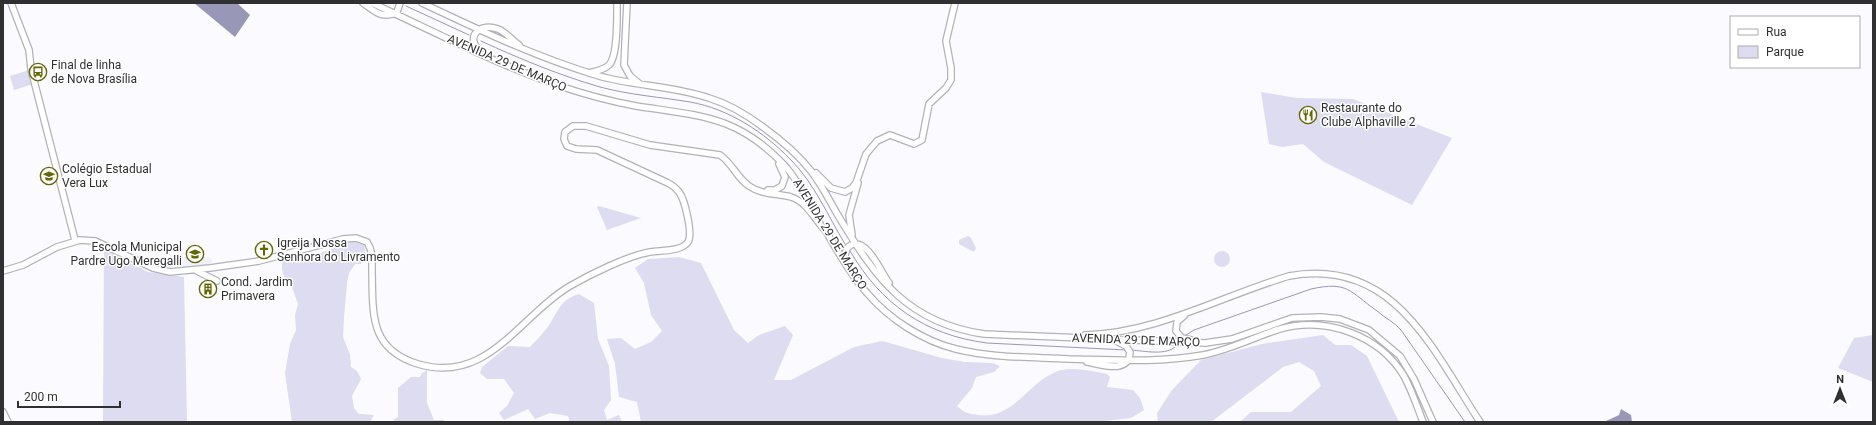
<svg xmlns="http://www.w3.org/2000/svg" width="1876" height="425" font-family="Roboto,sans-serif">
<style>
.built{fill:#f1f0fd}
.green{fill:#dddcf1}
.water{fill:#9997b8}
.lines{fill:none;stroke-linecap:round;stroke-linejoin:round}
.stream{stroke:#9997b8;stroke-width:1}
.major-casing{stroke:#b2b1b9;stroke-width:8}
.major{stroke:#fff;stroke-width:5.5}
.labels{text-anchor:middle;stroke-width:3;stroke-linejoin:round;paint-order:stroke}
.street-label{font-size:12px;fill:#303033;stroke:#fff}
.poi-label{font-size:12px;fill:#303033;stroke:#fff;text-anchor:start}
</style>
<rect width="100%" height="100%" fill="#fafaff"/>
<path class="built" d="M191,250L212,259V262L207,266L180,268V266Z"/>
<path class="green" d="M29,70L33,84L14,90L10,76Z
M1261,92L1297,98L1353,99L1452,138L1412,205L1324,162L1303,144L1282,147L1269,144Z
M599,206L641,218L607,230L597,207Z
M968,236L971,238L976,248L974,252L959,244V240Z
M351,241L364,245L366,254L361,264H355L349,273L347,283L344,317L343,337L350,355L351,367L357,371L361,379L352,396L354,408L359,414L374,415L370,422H292L285,373L290,344L296,330L295,315L298,304L291,284L285,279L282,270V261L304,255L321,253Z
M104,250L148,272L184,277L187,422H103Z
M1214 259a8 8 0 1 1 16 0a8 8 0 1 1-16 0Z
M679,257L701,263L734,330L748,343L759,335L785,326L793,335L774,380H791L854,347L882,341L942,358L965,362L992,363L1000,366L994,372L976,377L972,388L957,406C964,413 969,414 979,415C1015,420 1029,379 1061,370C1076,367 1092,371 1107,374L1110,377L1107,387L1133,390L1140,398L1144,410L1131,418L1095,422H641L637,402L619,397L615,364L607,339L621,338L635,349L651,342L662,331L651,315L644,283L635,268L648,259Z
M579,294L594,303L598,339L609,366L611,400L604,410L607,420L619,415L622,422H570L568,416L550,413L535,419L528,409L504,420L499,413L507,406L514,393L504,379H487L480,373L482,367L508,346L530,347C535,341 542,335 547,328C558,313 559,300 579,294Z
M1323,335L1335,345H1351L1367,356L1399,422H1240L1251,412H1291L1321,386L1314,371L1299,362L1283,367L1211,422H1158L1157,413L1172,390L1201,360L1262,344Z
M1873,335V382L1838,368L1854,338Z
M427,370V403L434,420H443L447,422H398L393,420L398,417V388L411,377H420L422,373Z"/>
<path class="water" d="M194,3H237L250,15L235,37Z
M1621,409L1631,415L1632,422H1604L1619,415Z"/>
<g class="lines">
<path class="stream" d="M406,6L469,35
M481,41C520,59 559,75 600,87C630,95 660,97 690,102C729,109 764,132 791,160C814,183 828,216 845,244
M850,251C881,304 925,335 987,343L1126,350
M1186,335L1194,330L1311,289C1348,281 1349,291 1377,311C1385,318 1394,322 1401,330L1465,422
M1131,350C1145,351 1167,356 1176,346"/>
<defs>
<path id="major" d="M11,3L29,50L31,69L75,240
M363,3C374,11 383,20 397,12L400,3
M372,3C433,31 494,63 557,85C583,94 609,101 636,106C700,116 738,115 786,167C798,181 807,199 817,215
M422,3C479,30 538,58 599,76C635,86 674,86 709,98C729,104 747,115 763,127C781,140 797,153 811,171C822,185 830,202 839,217C876,279 908,323 984,334L1205,343L1232,339L1292,318L1321,317L1340,319L1369,330L1400,356L1414,379L1433,422
M627,3L624,65L630,76L640,84
M480,51C464,36 481,22 498,29C506,32 512,40 519,45
M589,73C595,71 604,70 609,65C618,56 617,16 617,3
M816,173L831,188L845,192L852,188L856,183L866,154L877,141L890,135L914,144L922,140L929,104L946,88L951,80V68L946,41L955,3
M768,190H775L782,186L785,177L779,164
M824,228C837,250 850,274 867,293C889,319 923,341 956,349C992,358 1032,357 1069,359C1114,360 1158,363 1203,355C1230,350 1254,337 1280,329C1326,316 1379,335 1404,376C1412,391 1417,406 1423,422
M852,235L849,215L858,183
M845,262C845,255 845,248 851,245C868,238 881,273 889,283
M3,271L23,265L57,247L80,240L95,241L153,268L170,272L210,268L259,261L343,239L356,238L367,242C373,251 372,260 372,271C373,314 369,349 418,364C488,385 519,316 570,286C591,274 627,256 650,252C661,250 681,252 688,242C693,234 685,200 679,192C676,188 672,185 668,183L597,150L576,149L567,146L564,139L565,132L573,126H586L650,145L720,155C732,163 737,178 749,186C762,195 777,193 791,197C807,202 814,219 826,231
M197,271L217,281
M1184,316L1177,322L1176,331L1182,338L1191,340
M1085,335C1158,333 1221,296 1289,276C1394,257 1432,349 1480,422
M1087,362C1100,364 1129,375 1130,352L1126,346L1116,341
M3,412L8,422"/>
</defs>
<use href="#major" class="major-casing"/>
<use href="#major" class="major"/>
</g>
<defs>
<symbol id="bus-ring" viewBox="-11 -11 22 22"><circle r="9.5" fill="#fff" stroke="#636705" stroke-width="1.5"/><path d="M-5-6H5V4H4V6H2V4H-2V6H-4V4H-5ZM-3.5-4V0h7V-4ZM-3.5 1.2v1.5H-2V1.2ZM2 1.2v1.5H3.5V1.2Z" fill="#636705"/></symbol>
<symbol id="restaurant-ring" viewBox="-11 -11 22 22"><circle r="9.5" fill="#fff" stroke="#636705" stroke-width="1.5"/><path d="M-5-6h1v4h1v-4h1v4h1v-4h1v5L-1.5 .5V6h-2V.5L-5-1ZM5-6V6H3V1.5H1.5Q1.5-4 5-6Z" fill="#636705"/></symbol>
<symbol id="school-ring" viewBox="-11 -11 22 22"><circle r="9.5" fill="#fff" stroke="#636705" stroke-width="1.5"/><path d="M0-5L7-2L0 1L-7-2ZM-4 1L0 2.5L4 1V4Q0 6-4 4Z" fill="#636705"/></symbol>
<symbol id="church-ring" viewBox="-11 -11 22 22"><circle r="9.5" fill="#fff" stroke="#636705" stroke-width="1.5"/><path d="M-1.2-6h2.4v3.5h3.3v2.4h-3.3V6h-2.4V-.1h-3.3v-2.4h3.3Z" fill="#636705"/></symbol>
<symbol id="building-ring" viewBox="-11 -11 22 22"><circle r="9.5" fill="#fff" stroke="#636705" stroke-width="1.5"/><path d="M-4-6H4V6H1V3H-1V6H-4ZM-2.5-4.3h1.7v1.8h-1.7ZM.8-4.3h1.7v1.8H.8ZM-2.5-1h1.7V.8h-1.7ZM.8-1h1.7V.8H.8Z" fill="#636705"/></symbol>
</defs>
<g fill-rule="evenodd">
<use href="#bus-ring" x="28" y="62" width="20" height="20"/>
<use href="#restaurant-ring" x="1298" y="105" width="20" height="20"/>
<use href="#school-ring" x="39" y="166" width="20" height="20"/>
<use href="#church-ring" x="254" y="240" width="20" height="20"/>
<use href="#school-ring" x="185" y="244" width="20" height="20"/>
<use href="#building-ring" x="198" y="279" width="20" height="20"/>
</g>
<g class="labels">
<g class="street-label">
<text transform="translate(507 63) rotate(23)" y="4">AVENIDA 29 DE MARÇO</text>
<text transform="translate(830 234) rotate(58)" y="4">AVENIDA 29 DE MARÇO</text>
<text transform="translate(1136 340) rotate(2)" y="4">AVENIDA 29 DE MARÇO</text>
</g>
<g class="poi-label">
<text x="51" y="69">Final de linha<tspan x="51" dy="14">de Nova Brasília</tspan></text>
<text x="1321" y="112">Restaurante do<tspan x="1321" dy="14">Clube Alphaville 2</tspan></text>
<text x="62" y="173">Colégio Estadual<tspan x="62" dy="14">Vera Lux</tspan></text>
<text x="277" y="247">Igreija Nossa<tspan x="277" dy="14">Senhora do Livramento</tspan></text>
<text x="182" y="251" text-anchor="end">Escola Municipal<tspan x="182" dy="14">Pardre Ugo Meregalli</tspan></text>
<text x="221" y="286">Cond. Jardim<tspan x="221" dy="14">Primavera</tspan></text>
</g>
</g>
<rect width="1876" height="425" fill="none" stroke="#303033" stroke-width="8"/>
<rect x="1730" y="16" width="130" height="52" fill="#ffffff" stroke="#acacad"/>
<rect x="1738" y="29" width="20" height="6" fill="#ffffff" stroke="#acacad"/>
<text x="1766" y="36" font-size="12" fill="#303033">Rua</text>
<rect x="1738" y="46" width="20" height="12" fill="#dddcf1" stroke="#acacad"/>
<text x="1766" y="56" font-size="12" fill="#303033">Parque</text>
<g transform="translate(1840 389)" stroke="#ffffff" stroke-width="3" paint-order="stroke">
<path d="M0-3L7 15L0 10L-7 15Z" fill="#303033"/>
<text y="-6" font-size="11" font-weight="bold" text-anchor="middle" fill="#303033">N</text>
</g>
<path d="M18 401v6h102v-6" fill="none" stroke="#303033" stroke-width="2"/>
<text x="24" y="401" font-size="12" fill="#303033" stroke="#ffffff" stroke-width="3" paint-order="stroke">200 m</text>
</svg>
